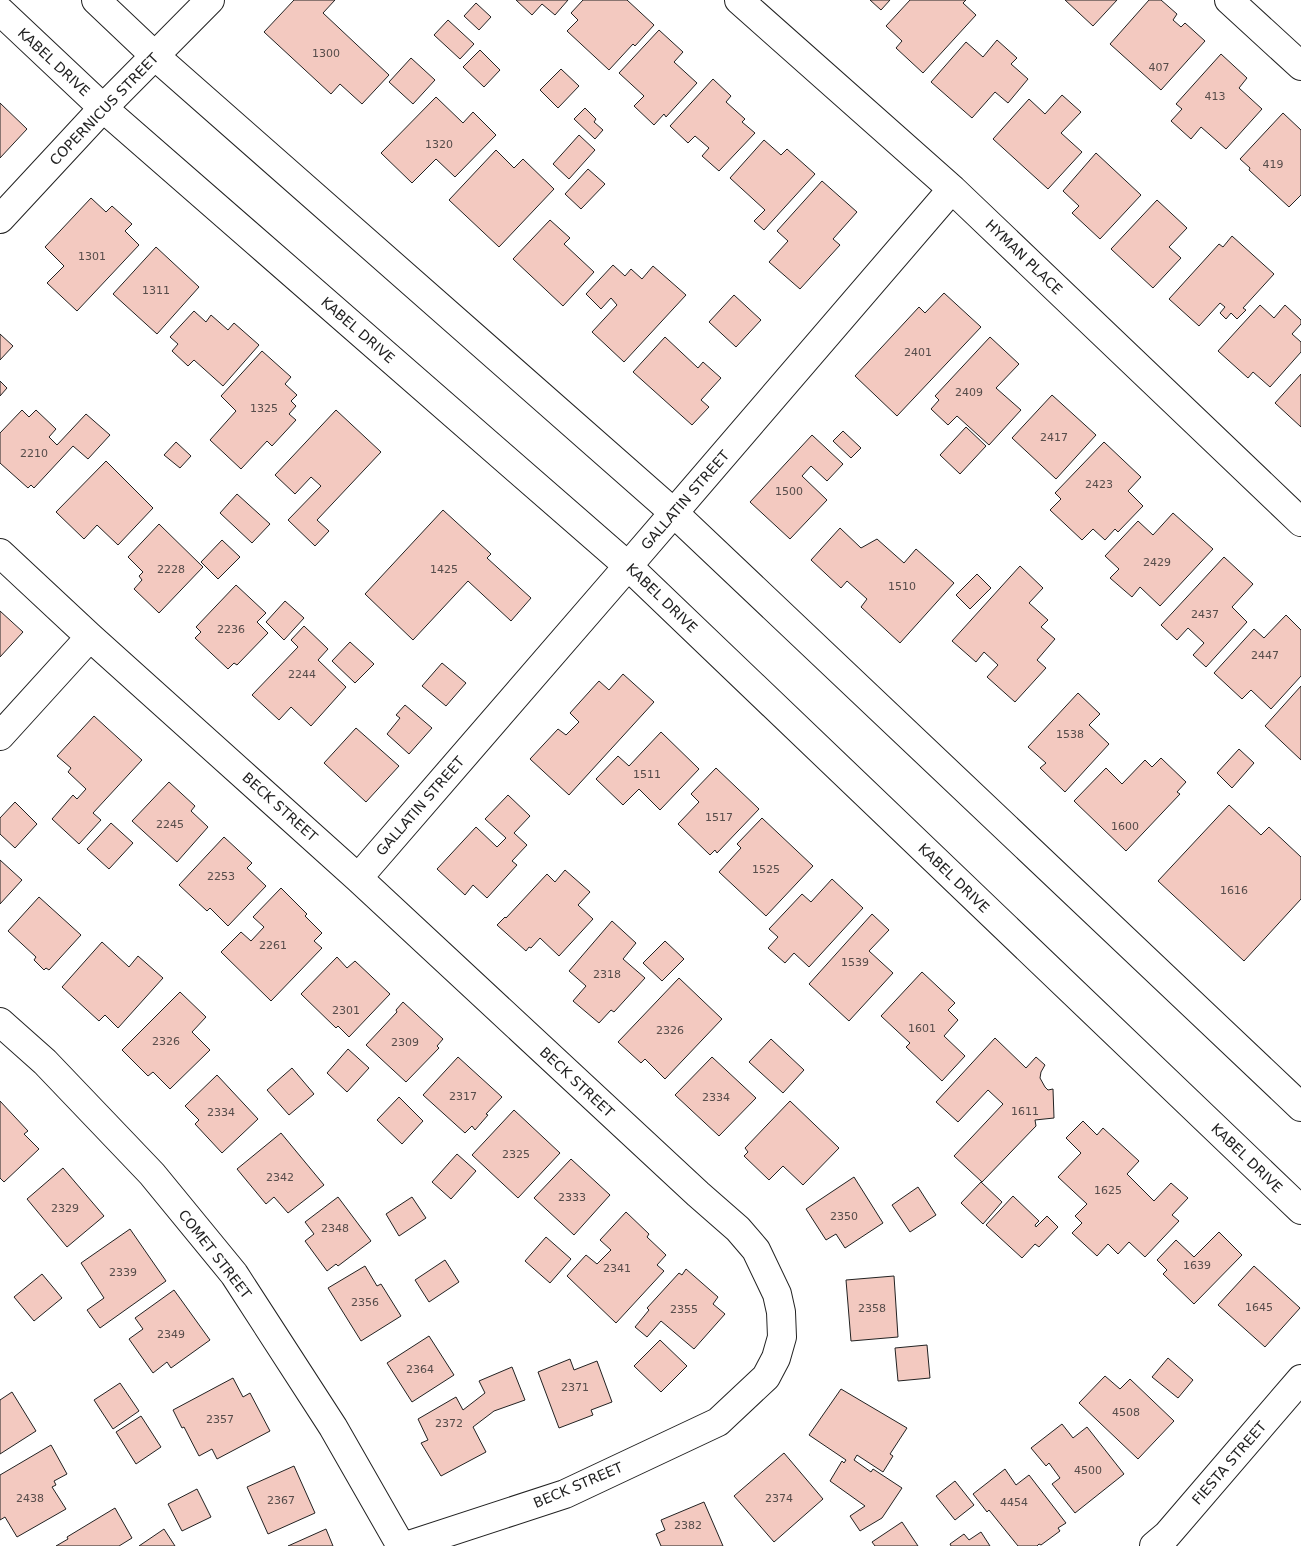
<svg xmlns="http://www.w3.org/2000/svg" width="1301" height="1546" font-family="'DejaVu Sans',sans-serif">
<style>
.building{fill:#f3c9c0;stroke:#222}
.lines{fill:none;stroke-linecap:round;stroke-linejoin:round}
.street-casing{stroke:#222;stroke-width:30}
.secondary-casing{stroke:#222;stroke-width:30}
.street{stroke:#fff;stroke-width:28}
.secondary{stroke:#fff;stroke-width:28}
.labels{text-anchor:middle;stroke-width:4;stroke-linejoin:round;paint-order:stroke}
.number-label{font-size:11px;fill:#564c4a}
.street-label{font-size:14px;fill:#222;stroke:#fff}
</style>
<rect width="100%" height="100%" fill="#fff"/>
<path class="building" d="M294,0H335L323,13L389,75L362,104L340,84L331,94L264,32Z
M516,0H568L555,15L542,4L532,15Z
M583,0H627L654,25L635,46L633,44L609,70L567,31L578,20L571,13Z
M870,0H890L881,10Z
M910,0H966L963,3L976,15L923,73L896,48L902,41L886,26Z
M1065,0H1117L1093,26Z
M1149,0H1161L1177,14L1173,20L1181,27L1185,23L1205,41L1161,90L1110,44Z
M476,3L491,17L479,30L464,16Z
M448,20L474,44L460,59L434,35Z
M659,30L683,52L674,62L697,83L666,117L664,114L654,125L634,106L644,96L619,73Z
M997,40L1017,58L1011,64L1028,79L1008,103L995,92L972,118L931,82L966,42L983,57Z
M480,50L500,70L484,87L463,67Z
M1221,54L1247,78L1239,88L1262,109L1226,149L1201,127L1191,139L1171,121L1182,109L1176,104Z
M411,58L435,80L413,104L389,82Z
M561,69L579,86L558,108L540,90Z
M713,79L731,96L726,102L745,119L742,122L755,133L719,171L702,156L709,148L695,136L688,143L670,126Z
M1062,95L1081,112L1061,133L1082,152L1048,189L993,139L1029,99L1045,114Z
M436,97L463,123L473,112L496,135L455,177L436,159L412,183L381,153Z
M0,103L27,129L0,158Z
M585,108L596,119L594,122L603,130L595,139L574,119Z
M1283,113L1301,130V195L1289,207L1249,170L1250,168L1240,159Z
M579,135L595,150L569,179L553,164Z
M764,140L781,155L787,149L815,174L764,230L754,221L765,210L730,178Z
M496,150L514,168L523,159L554,189L499,247L449,200Z
M1096,153L1141,195L1100,239L1072,213L1079,206L1063,191Z
M588,169L605,184L581,209L565,194Z
M822,181L857,212L833,239L840,245L800,289L769,262L788,241L777,231Z
M91,198L106,212L112,206L132,224L125,231L139,245L77,311L47,283L64,266L45,247Z
M1157,200L1187,228L1169,247L1181,258L1153,288L1111,249Z
M550,220L570,238L564,244L594,272L563,306L513,259Z
M1232,236L1274,274L1243,308L1246,310L1237,319L1231,313L1226,319L1220,313L1225,307L1220,303L1199,326L1169,299L1219,244L1223,247Z
M156,247L199,287L157,334L113,294Z
M613,265L625,276L631,269L642,279L653,266L686,295L624,362L592,332L617,305L611,298L601,309L586,294Z
M944,293L981,327L897,416L855,376L919,307L925,313Z
M734,295L761,320L736,347L709,322Z
M1260,305L1274,318L1285,305L1301,320V324L1292,334L1301,342V352L1270,387L1253,372L1248,378L1218,351Z
M194,311L206,322L211,315L228,330L234,323L259,345L223,386L194,360L188,366L172,351L178,344L170,337Z
M0,334L13,346L0,360Z
M665,337L698,368L703,362L721,378L701,400L709,407L692,425L633,372Z
M990,337L1019,364L996,388L1021,410L989,445L957,416L948,425L931,409L939,400L935,396Z
M262,351L291,377L285,384L297,395L291,401L296,406L289,414L296,420L272,446L267,441L241,469L210,440L236,411L221,396Z
M1301,374V427L1275,403Z
M0,381L7,388L0,396Z
M1052,395L1096,435L1056,479L1012,438Z
M22,410L29,417L36,410L56,429L49,437L57,445L86,414L110,435L88,459L73,446L34,488L31,485L28,488L0,463V433Z
M336,410L381,452L317,520L329,531L315,546L288,520L321,486L311,477L295,494L275,475Z
M966,427L986,446L960,474L940,455Z
M843,431L861,448L851,458L833,441Z
M812,435L843,464L827,481L811,466L802,476L827,500L790,539L750,502Z
M176,442L191,456L180,468L164,455Z
M1104,442L1141,477L1128,491L1143,506L1118,532L1115,529L1105,540L1093,529L1082,540L1050,510L1061,499L1055,493Z
M106,461L153,508L118,545L97,525L84,539L56,512Z
M237,494L270,524L252,543L220,513Z
M443,510L491,554L487,558L531,598L511,621L468,581L413,640L365,594Z
M1173,513L1213,549L1160,606L1140,587L1132,597L1110,578L1119,569L1105,556L1138,521L1153,535Z
M159,524L203,567L159,613L134,589L142,580L139,576L143,572L128,557Z
M840,528L861,548L877,539L904,563L916,549L954,583L900,643L861,607L867,599L847,581L841,588L811,560Z
M222,540L240,557L218,579L201,562Z
M1224,557L1253,584L1232,607L1247,622L1206,667L1193,655L1204,643L1188,628L1177,640L1161,625Z
M1020,566L1043,588L1029,603L1048,620L1041,627L1055,639L1037,660L1046,668L1015,702L987,677L998,665L984,652L976,662L952,641Z
M977,574L991,588L970,609L956,595Z
M236,585L266,613L257,622L268,633L237,665L234,663L228,669L195,638L201,632L196,627Z
M285,601L304,618L284,640L266,622Z
M0,611L23,632L0,657Z
M1286,615L1301,630V676L1271,709L1251,690L1242,699L1214,673L1254,629L1264,638Z
M304,626L328,649L318,660L346,687L311,726L291,707L279,720L252,695L298,647L291,640Z
M350,642L374,664L355,683L332,661Z
M442,663L466,683L446,706L422,686Z
M623,674L654,702L569,795L530,759L558,729L566,735L579,722L570,713L599,681L609,690Z
M1301,686V760L1265,726Z
M1078,693L1100,714L1089,725L1109,744L1065,792L1040,768L1046,763L1028,747Z
M405,705L432,728L409,754L387,734L400,718L396,715Z
M94,716L142,760L93,813L101,820L79,844L52,819L73,795L77,799L86,789L68,772L71,768L57,756Z
M356,728L399,766L366,802L324,763Z
M661,732L699,769L660,810L639,789L623,805L596,779L618,756L629,766Z
M1239,749L1254,763L1232,788L1217,773Z
M1161,758L1186,782L1177,792L1180,794L1126,851L1074,801L1106,768L1122,784L1145,760L1152,767Z
M716,768L759,809L717,853L715,850L710,855L678,824L699,802L691,794Z
M169,782L195,806L191,811L208,827L177,862L132,821Z
M508,795L530,816L514,833L527,845L512,861L517,865L487,898L473,885L465,895L437,869L476,827L497,847L506,838L485,819Z
M15,802L37,824L15,848L0,834V818Z
M1229,805L1261,835L1269,827L1301,857V899L1244,961L1158,881Z
M762,818L813,866L766,916L719,872L741,848L737,844Z
M111,823L133,843L109,869L87,849Z
M224,837L252,863L247,868L266,886L228,926L210,908L207,911L179,885Z
M0,860L22,880L0,904Z
M565,870L590,892L578,905L593,919L559,956L540,938L531,948L529,947L526,951L497,925L505,917L506,918L547,874L555,882Z
M832,879L863,908L809,967L794,953L785,963L768,948L778,937L769,929L802,894L811,902Z
M281,888L307,914L305,916L322,933L314,941L322,948L271,1001L221,952L241,932L251,941L264,927L253,917Z
M39,897L81,935L49,970L46,968L44,970L34,960L36,957L8,931Z
M872,914L889,930L869,951L893,973L849,1021L809,984Z
M612,921L636,943L623,959L645,978L614,1012L611,1010L599,1023L573,1001L586,986L569,971Z
M665,941L684,959L662,981L643,963Z
M102,942L129,967L138,956L163,978L118,1028L105,1015L99,1021L62,987Z
M337,957L347,968L355,961L390,994L349,1037L338,1026L336,1028L301,994Z
M922,972L955,1003L948,1010L958,1020L944,1036L965,1056L942,1081L906,1047L910,1043L881,1016Z
M679,978L722,1019L665,1079L645,1059L641,1063L618,1042Z
M180,992L206,1017L192,1032L210,1050L170,1089L153,1072L148,1076L122,1050Z
M403,1002L443,1039L437,1046L439,1048L406,1082L366,1045L397,1012L396,1010Z
M995,1038L1026,1068L1036,1057L1045,1065L1041,1072L1040,1078L1045,1087L1048,1090L1053,1089L1054,1118L1035,1120L1036,1126L982,1182L954,1156L1003,1104L988,1090L958,1122L936,1102Z
M771,1039L804,1070L783,1093L749,1062Z
M348,1049L369,1068L347,1092L327,1073Z
M458,1057L502,1097L486,1114L488,1115L475,1130L472,1126L465,1133L423,1095Z
M712,1057L756,1098L719,1136L675,1095Z
M292,1068L314,1094L289,1115L267,1090Z
M217,1075L258,1119L222,1153L195,1124L199,1120L185,1106Z
M399,1097L423,1121L402,1144L377,1120Z
M0,1101L28,1131L24,1134L39,1149L4,1182L0,1178Z
M790,1101L839,1148L803,1185L783,1166L769,1180L744,1156L748,1152L745,1148Z
M514,1110L560,1153L518,1198L472,1155Z
M1083,1121L1097,1135L1103,1128L1139,1161L1127,1174L1154,1201L1171,1183L1188,1198L1172,1215L1179,1221L1145,1257L1129,1242L1118,1254L1108,1244L1097,1256L1072,1233L1082,1223L1075,1216L1087,1204L1058,1177L1081,1153L1066,1138Z
M281,1133L324,1185L288,1213L274,1197L266,1204L237,1169Z
M457,1154L476,1171L451,1199L432,1182Z
M571,1159L610,1195L574,1235L534,1198Z
M63,1168L104,1216L67,1247L27,1199Z
M854,1177L883,1223L845,1248L836,1234L826,1240L806,1209Z
M981,1182L1002,1202L983,1224L961,1203Z
M918,1187L936,1215L910,1232L892,1205Z
M1013,1196L1039,1221L1035,1225L1036,1227L1047,1216L1058,1227L1039,1247L1035,1244L1022,1258L986,1225Z
M338,1197L371,1241L338,1266L336,1264L327,1271L305,1241L314,1234L305,1222Z
M412,1197L426,1218L399,1236L386,1214Z
M626,1212L649,1234L647,1237L666,1255L657,1265L664,1271L616,1323L567,1276L586,1255L597,1264L611,1250L600,1240Z
M130,1229L166,1281L100,1328L87,1310L104,1298L81,1263Z
M1219,1232L1242,1255L1194,1304L1163,1274L1167,1270L1157,1260L1176,1240L1194,1257Z
M546,1237L571,1259L550,1283L525,1261Z
M445,1260L459,1282L429,1302L415,1280Z
M365,1266L377,1286L381,1284L401,1316L361,1341L328,1288Z
M1254,1266L1300,1308L1265,1347L1218,1305Z
M686,1269L718,1297L713,1304L725,1314L694,1349L661,1321L647,1337L635,1327L649,1310L647,1308L679,1273L682,1275Z
M42,1274L62,1298L34,1321L14,1297Z
M894,1276L898,1337L851,1341L846,1280Z
M174,1290L210,1340L171,1368L167,1362L153,1373L129,1339L143,1329L135,1318Z
M429,1336L454,1375L412,1402L387,1363Z
M660,1340L687,1366L661,1392L634,1366Z
M927,1345L930,1378L898,1381L895,1348Z
M1168,1358L1193,1380L1178,1398L1152,1377Z
M570,1359L574,1370L597,1361L612,1402L591,1410L593,1415L559,1428L538,1372Z
M512,1367L525,1400L494,1411L473,1427L486,1452L441,1476L421,1443L428,1440L418,1419L456,1397L463,1410L485,1393L479,1381Z
M1105,1376L1120,1389L1130,1379L1174,1421L1138,1459L1079,1403Z
M233,1378L243,1397L250,1393L270,1431L217,1459L212,1449L199,1456L184,1427L182,1428L173,1410Z
M120,1383L139,1411L113,1429L94,1400Z
M841,1389L907,1428L890,1454L893,1456L883,1472L857,1455L854,1460L871,1472L873,1469L902,1488L882,1518L860,1531L850,1516L865,1506L830,1481L842,1461L844,1463L846,1460L809,1435Z
M12,1392L36,1431L0,1454V1400Z
M141,1416L161,1447L136,1464L116,1432Z
M1062,1424L1073,1438L1087,1427L1124,1474L1075,1513L1052,1484L1060,1478L1049,1463L1046,1466L1031,1448Z
M51,1445L67,1474L54,1481L56,1485L52,1487L66,1509L17,1537L5,1517L0,1520V1475Z
M784,1453L823,1499L774,1542L734,1496Z
M294,1466L315,1513L268,1534L247,1487Z
M1005,1469L1016,1485L1029,1475L1066,1523L1058,1528L1060,1531L1041,1545L1039,1544L1037,1546H1018L989,1510L987,1512L973,1494Z
M955,1481L974,1505L955,1520L936,1496Z
M197,1489L211,1517L182,1531L168,1504Z
M704,1502L723,1546H661L656,1534L665,1530L661,1520Z
M115,1508L132,1538L119,1546H56L68,1539L67,1537Z
M902,1522L918,1546H875L872,1542Z
M164,1529L175,1546H139Z
M326,1529L333,1546H288Z
M981,1532L990,1546H951L950,1544L964,1534L969,1540Z"/>
<g class="lines">
<defs>
<path id="street" d="M739,0L952,189L1301,522
M1229,0L1301,66
M0,219L103,108L210,0
M0,553L90,637L358,878L698,1194L738,1229L756,1250L777,1294L781,1312L782,1337L776,1358L766,1377L718,1422L565,1494L406,1546
M0,736L90,637
M358,878L628,566L952,189
M0,1022L45,1062L152,1174L234,1274L333,1427L401,1546
M1154,1546L1167,1535L1301,1379"/>
<path id="secondary" d="M96,0L155,56L674,513L1301,1107
M0,11L103,108L628,566L1301,1210"/>
</defs>
<use href="#street" class="street-casing"/>
<use href="#secondary" class="secondary-casing"/>
<use href="#street" class="street"/>
<use href="#secondary" class="secondary"/>
</g>
<g class="labels">
<g class="number-label">
<text x="326" y="57">1300</text>
<text x="1159" y="71">407</text>
<text x="1215" y="100">413</text>
<text x="439" y="148">1320</text>
<text x="1273" y="168">419</text>
<text x="92" y="260">1301</text>
<text x="156" y="294">1311</text>
<text x="918" y="356">2401</text>
<text x="969" y="396">2409</text>
<text x="264" y="412">1325</text>
<text x="1054" y="441">2417</text>
<text x="34" y="457">2210</text>
<text x="1099" y="488">2423</text>
<text x="789" y="495">1500</text>
<text x="1157" y="566">2429</text>
<text x="171" y="573">2228</text>
<text x="444" y="573">1425</text>
<text x="902" y="590">1510</text>
<text x="1205" y="618">2437</text>
<text x="231" y="633">2236</text>
<text x="1265" y="659">2447</text>
<text x="302" y="678">2244</text>
<text x="1070" y="738">1538</text>
<text x="647" y="778">1511</text>
<text x="719" y="821">1517</text>
<text x="170" y="828">2245</text>
<text x="1125" y="830">1600</text>
<text x="766" y="873">1525</text>
<text x="221" y="880">2253</text>
<text x="1234" y="894">1616</text>
<text x="273" y="949">2261</text>
<text x="855" y="966">1539</text>
<text x="607" y="978">2318</text>
<text x="346" y="1014">2301</text>
<text x="922" y="1032">1601</text>
<text x="670" y="1034">2326</text>
<text x="166" y="1045">2326</text>
<text x="405" y="1046">2309</text>
<text x="463" y="1100">2317</text>
<text x="716" y="1101">2334</text>
<text x="1025" y="1115">1611</text>
<text x="221" y="1116">2334</text>
<text x="516" y="1158">2325</text>
<text x="280" y="1181">2342</text>
<text x="1108" y="1194">1625</text>
<text x="572" y="1201">2333</text>
<text x="65" y="1212">2329</text>
<text x="844" y="1220">2350</text>
<text x="335" y="1232">2348</text>
<text x="1197" y="1269">1639</text>
<text x="617" y="1272">2341</text>
<text x="123" y="1276">2339</text>
<text x="365" y="1306">2356</text>
<text x="1259" y="1311">1645</text>
<text x="872" y="1312">2358</text>
<text x="684" y="1313">2355</text>
<text x="171" y="1338">2349</text>
<text x="420" y="1373">2364</text>
<text x="575" y="1391">2371</text>
<text x="1126" y="1416">4508</text>
<text x="220" y="1423">2357</text>
<text x="449" y="1427">2372</text>
<text x="1088" y="1474">4500</text>
<text x="30" y="1502">2438</text>
<text x="779" y="1502">2374</text>
<text x="281" y="1504">2367</text>
<text x="1014" y="1506">4454</text>
<text x="688" y="1529">2382</text>
</g>
<g class="street-label">
<text transform="translate(54 62) rotate(43)" y="5">KABEL DRIVE</text>
<text transform="translate(104 109) rotate(-46)" y="5">COPERNICUS STREET</text>
<text transform="translate(1024 257) rotate(44)" y="5">HYMAN PLACE</text>
<text transform="translate(358 330) rotate(41)" y="5">KABEL DRIVE</text>
<text transform="translate(685 500) rotate(-49)" y="5">GALLATIN STREET</text>
<text transform="translate(662 598) rotate(44)" y="5">KABEL DRIVE</text>
<text transform="translate(420 806) rotate(-49)" y="5">GALLATIN STREET</text>
<text transform="translate(280 807) rotate(42)" y="5">BECK STREET</text>
<text transform="translate(954 878) rotate(44)" y="5">KABEL DRIVE</text>
<text transform="translate(577 1082) rotate(43)" y="5">BECK STREET</text>
<text transform="translate(1247 1158) rotate(44)" y="5">KABEL DRIVE</text>
<text transform="translate(215 1254) rotate(52)" y="5">COMET STREET</text>
<text transform="translate(1229 1463) rotate(-49)" y="5">FIESTA STREET</text>
<text transform="translate(578 1485) rotate(-23)" y="5">BECK STREET</text>
</g>
</g>
</svg>
